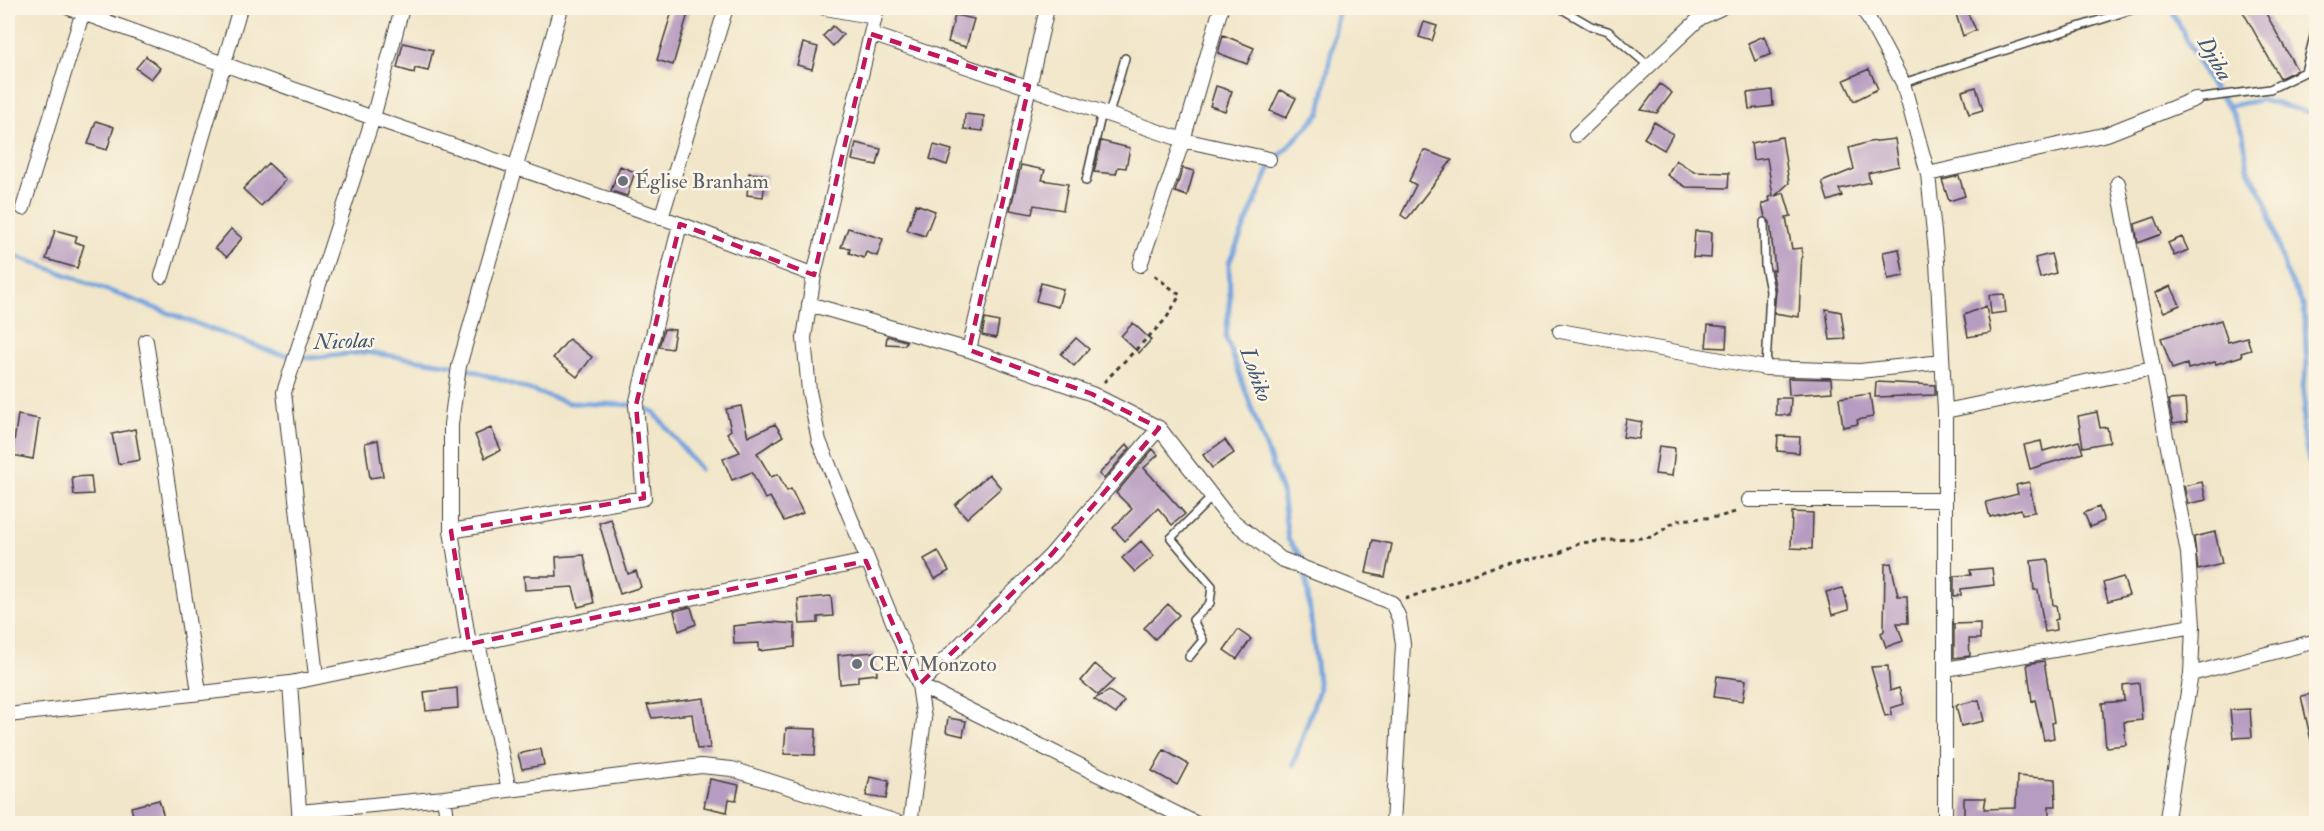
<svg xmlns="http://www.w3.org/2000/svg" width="2324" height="831" font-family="'IM FELL Double Pica',serif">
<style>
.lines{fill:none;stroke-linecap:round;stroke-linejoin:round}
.stream{stroke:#73a3dd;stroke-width:5}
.building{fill:#b79cc1}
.service-casing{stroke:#3c3a36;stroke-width:10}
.minor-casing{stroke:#3c3a36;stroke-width:16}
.path{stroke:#3c3a36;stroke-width:3;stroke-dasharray:4.5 4.5;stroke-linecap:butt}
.service{stroke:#fff;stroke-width:7}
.minor{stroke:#fff;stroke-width:14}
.marked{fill:none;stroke:#c2185b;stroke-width:4.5;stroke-dasharray:12 8;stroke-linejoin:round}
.worship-dot{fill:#6b7280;stroke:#fcf5e5;stroke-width:2}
.labels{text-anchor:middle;stroke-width:5;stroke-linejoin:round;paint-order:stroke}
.worship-label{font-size:21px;fill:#5b616d;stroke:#fcf5e5;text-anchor:start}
.water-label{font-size:22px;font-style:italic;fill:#435973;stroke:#fcf5e5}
</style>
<rect width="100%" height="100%" fill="#fcf5e5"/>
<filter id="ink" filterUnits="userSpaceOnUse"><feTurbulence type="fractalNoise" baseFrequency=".0167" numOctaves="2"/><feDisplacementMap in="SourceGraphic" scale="12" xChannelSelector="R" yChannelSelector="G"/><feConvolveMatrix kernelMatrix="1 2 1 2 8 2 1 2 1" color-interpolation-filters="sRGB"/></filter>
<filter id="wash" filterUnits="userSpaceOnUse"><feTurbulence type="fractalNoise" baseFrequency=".008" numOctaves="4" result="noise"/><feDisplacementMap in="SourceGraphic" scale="24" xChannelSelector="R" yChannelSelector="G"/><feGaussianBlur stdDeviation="1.35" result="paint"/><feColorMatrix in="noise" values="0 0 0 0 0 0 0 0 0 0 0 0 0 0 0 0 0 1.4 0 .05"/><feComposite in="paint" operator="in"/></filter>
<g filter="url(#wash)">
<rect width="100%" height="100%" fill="#f1e6c9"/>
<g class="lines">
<path class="stream" d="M2170,8L2212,87L2229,106L2243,134L2248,168L2266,201L2285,270L2304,307L2307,367L2303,385L2305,402L2302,430L2312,474L2316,477
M2229,106L2261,100L2316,114
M8,253L275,353L310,358L366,352L459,366L569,403L636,405L654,412L700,469
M1293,765L1319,689L1304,561L1288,539L1282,492L1226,337L1230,299L1229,263L1271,165L1320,113L1339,8"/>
</g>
<g id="blocks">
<path class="building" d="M673,8L689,10L673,65L657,60Z
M1954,8H1965L1976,30L1963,36Z
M2241,8H2263L2297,70L2280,78Z
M955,15L974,19L966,47L948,42Z
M1424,22L1437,26L1432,41L1419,37Z
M833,26L843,35L833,46L823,36Z
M1223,35L1254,48L1247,64L1218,53Z
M1764,36L1771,54L1755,61L1748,43Z
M403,43L433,50L428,71L415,68L414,73L397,68Z
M803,43L818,47L812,69L797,65Z
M146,56L160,68L151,79L136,68Z
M1869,69L1878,89L1854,101L1844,80Z
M1660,84L1672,93L1657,113L1641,110Z
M1216,86L1232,91L1225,111L1210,106Z
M1976,87L1983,110L1969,114L1962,91Z
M1280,90L1296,98L1286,118L1270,111Z
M1772,90L1773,106L1749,109L1747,93Z
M965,114L984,116L983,131L964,129Z
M96,121L114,127L107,150L88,144Z
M1654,122L1673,134L1664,150L1644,138Z
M1782,137L1789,183L1775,196L1784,193L1791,216L1786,217L1792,249L1802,248L1799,317L1774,313L1776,291L1772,270H1775L1770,222L1765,217L1762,204L1770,201L1769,197L1773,196L1767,158L1753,160L1751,143Z
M1895,139L1899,166L1868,173L1870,182L1839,189L1842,196L1828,201L1822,182L1854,169L1849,148L1869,142Z
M1101,141L1130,148L1126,168L1118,167L1116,174L1094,172Z
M856,143L881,149L877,165L852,160Z
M934,145L952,150L947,165L930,159Z
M1424,150L1452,160L1407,219L1401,215L1416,185L1409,181Z
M1676,160L1694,172L1729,173L1728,188L1686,187L1667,175Z
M268,163L286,180L261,206L243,189Z
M1021,165L1045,170L1042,180L1068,184L1063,210L1034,205L1032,214L1010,210Z
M620,166L635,172L627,196L611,191Z
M1183,168L1194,171L1187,196L1175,192Z
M749,173L766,175L763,197L747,195Z
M1959,176L1965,196L1949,201L1942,180Z
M916,204L935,211L925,236L907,230Z
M2155,217L2162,234L2138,243L2135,224Z
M848,228L883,239L877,256L866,252L864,258L849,253L850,248L841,247Z
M231,229L242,238L227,257L215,248Z
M55,230L77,236L75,242L84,245L77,268L46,259Z
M1695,231L1712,232L1711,258L1693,257Z
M2182,237L2188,250L2174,256L2168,243Z
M1899,249L1904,276L1888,279L1883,252Z
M2051,254L2056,273L2040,278L2035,258Z
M1041,283L1063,289L1058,307L1036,301Z
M2171,286L2180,305L2164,312L2155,293Z
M2004,294L2006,312L1991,314L1989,295Z
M1986,306L1991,333L1968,337L1964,315Z
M1826,309L1841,312L1845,339L1830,340Z
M985,319L999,322L996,338L982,335Z
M2221,320L2228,342L2247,337L2251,350L2241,353L2242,356L2216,364L2215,362L2188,369L2187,364L2172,369L2161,338Z
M1133,323L1151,340L1139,353L1121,336Z
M1708,325L1727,327L1726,348L1706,347Z
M664,329L675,330L672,349L659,347Z
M887,336L906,341L905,345L886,344Z
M1076,338L1089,349L1074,366L1061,354Z
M569,339L592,357L577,377L553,358Z
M1788,378L1831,379L1832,392L1789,395Z
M1876,382L1935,385V395L1875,397Z
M1870,394L1873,417L1857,420L1858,424L1843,427L1839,398Z
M1776,398H1791L1790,415H1776Z
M2185,399L2187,422L2173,424L2168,400Z
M741,406L748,437L775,424L783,436L757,453L771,477L778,474L787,491L791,489L803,513L784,521L770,497L765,499L752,472L732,480L723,459L740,452L727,433L731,430L726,409Z
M2097,412L2100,428L2107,427L2110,442L2083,447L2078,416Z
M18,415L39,419L33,459L12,455Z
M1626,419L1642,422L1639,439L1623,437Z
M491,428L501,450L485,458L475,435Z
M135,429L140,460L118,464L112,434Z
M1778,436L1800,437L1799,453L1777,451Z
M378,440L383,476L370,478L365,443Z
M1225,440L1234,453L1212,468L1203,455Z
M2041,441L2043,451L2079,441L2083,453L2030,469L2024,445Z
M1127,444L1130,448L1104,479L1099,474Z
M1659,446L1675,448L1672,476L1655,474Z
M1153,449L1158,455L1144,468L1185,514L1172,525L1158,508L1125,541L1113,528L1132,509L1116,493Z
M989,474L1001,488L967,518L955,505Z
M91,476L93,494L74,495L72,477Z
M2029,482L2035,512L2022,514L2021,509L1990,517L1986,502L2018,494L2016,485Z
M2202,482L2206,500L2188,504L2184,486Z
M2099,507L2104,521L2090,527L2084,513Z
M1792,512L1813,513L1812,549L1791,548Z
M611,519L628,574L636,571L641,587L620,594L599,523Z
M2215,532L2222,564L2198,570L2194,537Z
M1373,540L1392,544L1385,577L1366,573Z
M1141,541L1154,556L1135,572L1122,558Z
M938,551L949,571L935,579L924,559Z
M584,555L594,603L578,607L573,587L525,590L524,576H557L556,557Z
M2048,559L2053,605H2056L2058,619L2055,620L2056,630L2045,632L2038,590H2034L2031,561Z
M1891,563L1898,596H1907L1908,623H1897L1903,641L1886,647L1881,633L1884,631L1885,564Z
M1992,568L1994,585L1961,589V595L1954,596V576L1971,575L1970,570Z
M2123,577L2129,595L2108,601L2103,583Z
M1843,588L1849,610L1832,615L1826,592Z
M831,596L833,616L818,617V623L800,624L798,599Z
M1168,604L1179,615L1155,639L1144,628Z
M691,607L696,624L679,631L674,611Z
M771,622L795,624V647L759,651V643L734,644L733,626Z
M1980,623V639H1969L1970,656L1954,658V624Z
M1238,630L1251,639L1237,659L1224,650Z
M875,652L877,674L858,676V682L840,684L838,655Z
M2044,661L2054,722L2052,723L2054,738L2044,740L2035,700L2032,701L2027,664Z
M1095,664L1114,680L1098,695L1081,681Z
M1888,666L1890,691L1899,688L1904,704L1891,708V715L1885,716L1871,667Z
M1717,676L1746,680L1743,701L1714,697Z
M2139,683L2142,720L2124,722L2126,745L2106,747L2102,703L2124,701L2123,685Z
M457,688L458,708L426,711L424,692Z
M1109,691L1124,701L1116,714L1094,699Z
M2316,693V739L2311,740L2301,696Z
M704,698L710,748L697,749L692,714L652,718L647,705Z
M1979,700L1984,721L1961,726L1956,705Z
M2250,709L2252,737L2233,738L2230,710Z
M948,718L966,721L963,736L946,732Z
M786,728L816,729L815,755L784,754Z
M541,749L544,765L522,769L518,754Z
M1164,750L1188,764L1177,785L1152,771Z
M2017,776L2055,779L2056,806H2049V820L2034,821V823L1964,822V798H1986L1984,809L2016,808Z
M870,777L889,781L886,799L866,796Z
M710,779L739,785L736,800L729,799L727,812L704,807Z
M159,800L166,824H135L131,807Z"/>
</g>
</g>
<g filter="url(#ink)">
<use href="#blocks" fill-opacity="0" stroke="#3c3a36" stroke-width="1.5"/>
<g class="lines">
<defs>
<path id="service" d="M1560,8L1591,26L1608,31L1649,66
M1903,83L2137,8
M2195,99L2270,89L2305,72L2316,28
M1109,114L1125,58
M1086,181L1102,112
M1764,222L1765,266L1770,291L1766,368
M1189,657L1203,640L1193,620L1210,603L1212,586L1171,538L1213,496"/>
<path id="minor" d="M69,8L373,118L680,224L814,275
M825,8L875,17
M877,8L814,275L804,338L809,391L819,441L919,685L924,719L910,824
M1863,8L1903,83L1928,174L1937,262L1945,411V824
M871,34L1183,140L1269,159
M1576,135L1700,18L1721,8
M1928,174L2107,134L2195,99
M2118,183L2188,553L2193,626L2191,674L2166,824
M23,208L84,8
M661,218L726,8
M1140,265L1183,140L1221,8
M162,276L240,8
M809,304L969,350L1092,394L1159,428L1228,517L1281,559L1392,603L1399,618L1403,644L1393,824
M1560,331L1766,368L1860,371L1942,362
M146,341L199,692
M969,350L1047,8
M1945,411L2153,368
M1159,428L1051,555L919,685L1197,824
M1749,500H1944
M451,531L644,498L636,405L680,224
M478,643L509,790
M469,644L451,531V424L459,366L561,8
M1946,669L2193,626
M2191,674L2316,641
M316,676L284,392L373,118L402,8
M290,683L300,824
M8,715L290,683L866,561
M444,798L448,824
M300,812L444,798L701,766L732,769L903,824"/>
</defs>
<use href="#service" class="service-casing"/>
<use href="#minor" class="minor-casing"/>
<path class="path" d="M1104,382L1166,319L1180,295L1151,273
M1405,599L1504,563L1556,555L1578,543L1653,537L1677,520L1718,517L1739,511"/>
<use href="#service" class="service"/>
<use href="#minor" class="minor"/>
</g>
</g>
<path class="marked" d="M871,34L1029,86L969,350L1092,394L1159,428L1051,555L919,685L866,561L469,644L451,531L644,498L636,405L680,224L814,275Z"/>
<g class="worship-dot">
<circle cx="623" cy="181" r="6"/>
<circle cx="857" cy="664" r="6"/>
</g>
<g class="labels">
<g class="worship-label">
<text x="635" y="188">Église Branham</text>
<text x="869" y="671">CEV Monzoto</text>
</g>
<g class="water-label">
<text transform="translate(2216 58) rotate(60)" y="8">Djiba</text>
<text transform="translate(344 340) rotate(-2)" y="8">Nicolas</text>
<text transform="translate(1257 374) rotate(70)" y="8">Lobiko</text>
</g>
</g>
<rect width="2324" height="831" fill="none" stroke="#fcf5e5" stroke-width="30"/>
</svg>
